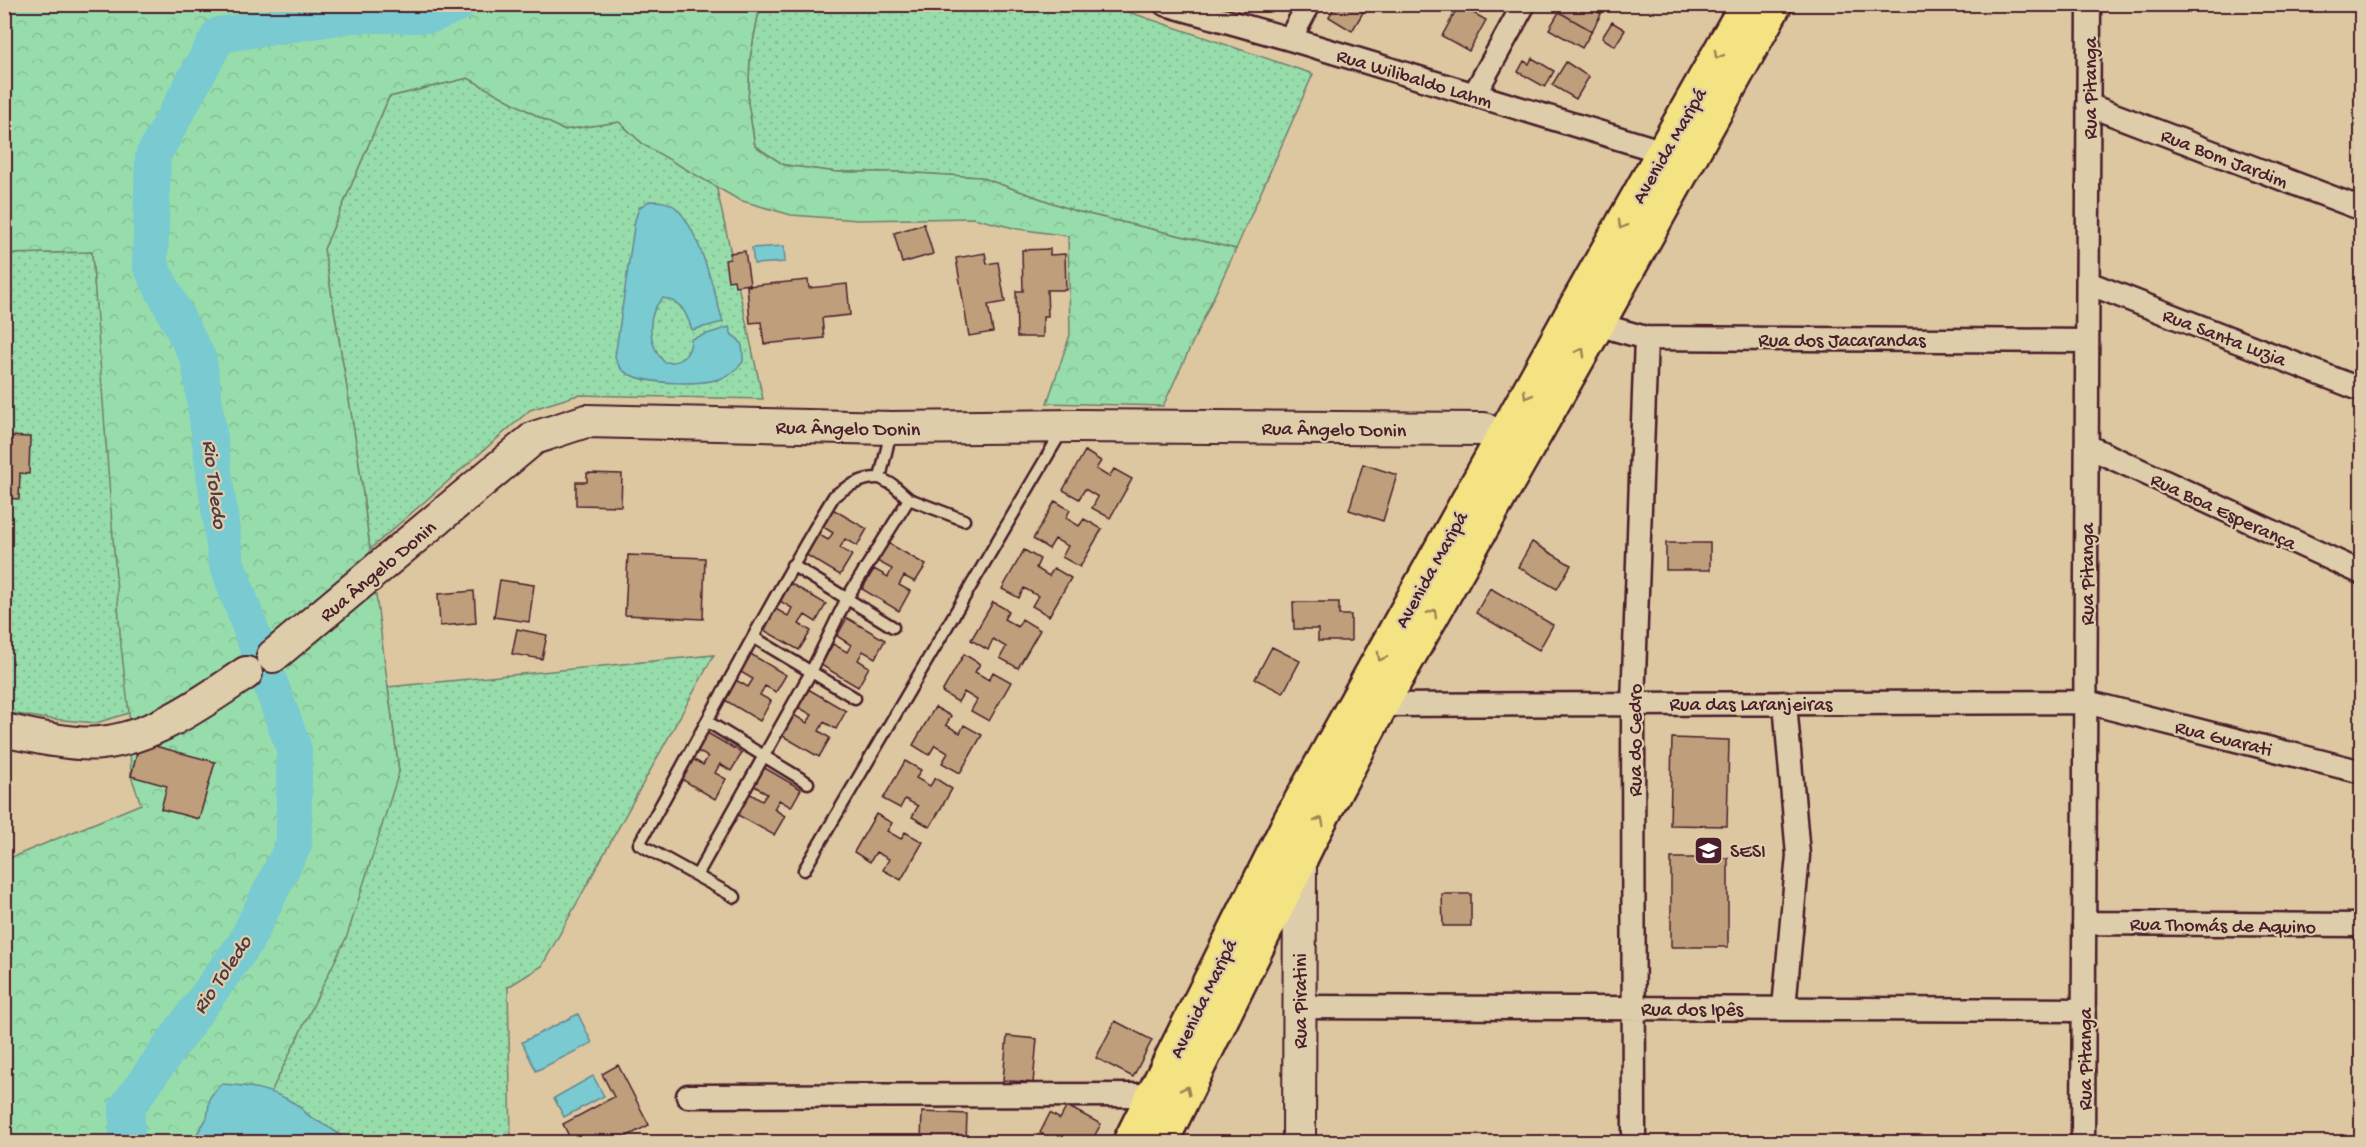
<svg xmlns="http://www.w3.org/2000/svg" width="2366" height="1147" font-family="'Gochi Hand',sans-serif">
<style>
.grass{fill:url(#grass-dots);stroke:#707e6b;stroke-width:1.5}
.forest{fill:url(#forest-crowns);stroke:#707e6b;stroke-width:1.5}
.water{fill:#79cad1;stroke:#66868f;stroke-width:1.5}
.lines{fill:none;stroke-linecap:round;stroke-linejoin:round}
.river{stroke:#79cad1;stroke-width:36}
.building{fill:#bf9e7b;stroke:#4a1f2b;stroke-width:1.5}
.lane-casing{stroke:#4a1f2b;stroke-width:15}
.street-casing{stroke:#4a1f2b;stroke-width:27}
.secondary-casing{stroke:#4a1f2b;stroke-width:36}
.primary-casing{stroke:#4a1f2b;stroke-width:38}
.lane{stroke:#decdaa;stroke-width:10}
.street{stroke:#decdaa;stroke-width:22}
.secondary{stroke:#decdaa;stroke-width:32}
.primary{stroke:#f4e382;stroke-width:33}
.oneway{stroke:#9f8156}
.labels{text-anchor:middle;stroke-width:4.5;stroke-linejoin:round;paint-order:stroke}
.street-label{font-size:20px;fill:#4a1f2b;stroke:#decdaa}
.poi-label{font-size:20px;fill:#4a1f2b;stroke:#decdaa;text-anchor:start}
.water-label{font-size:21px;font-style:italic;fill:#513944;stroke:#decdaa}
</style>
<defs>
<pattern id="grass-dots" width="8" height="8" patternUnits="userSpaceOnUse" patternTransform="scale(1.5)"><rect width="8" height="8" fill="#97ddab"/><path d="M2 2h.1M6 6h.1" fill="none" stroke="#84bd93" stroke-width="1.8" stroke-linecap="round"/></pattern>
<pattern id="forest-crowns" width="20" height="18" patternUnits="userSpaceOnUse" patternTransform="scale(1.5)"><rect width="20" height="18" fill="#97ddab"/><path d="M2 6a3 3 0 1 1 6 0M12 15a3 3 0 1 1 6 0" fill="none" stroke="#84bd93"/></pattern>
</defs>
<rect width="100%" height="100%" fill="#dcc7a1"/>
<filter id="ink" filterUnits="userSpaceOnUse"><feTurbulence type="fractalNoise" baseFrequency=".0167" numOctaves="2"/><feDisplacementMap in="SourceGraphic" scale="12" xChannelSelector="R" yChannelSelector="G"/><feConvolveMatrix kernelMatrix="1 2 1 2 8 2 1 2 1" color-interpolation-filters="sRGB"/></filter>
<g filter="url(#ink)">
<path class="grass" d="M1105,4L1313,74L1236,249L1075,211L980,177L898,172H837L784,165L755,146L748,103L750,58L760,5Z
M468,78L563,130L619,122L644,145L716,185L763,399L578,395L530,410L370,549L357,449L324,249L389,97Z
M92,252L129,713L96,723L41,718L5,712L4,254Z
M714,655L542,966L508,987L511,1142H248L399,772L388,687Z"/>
<path class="forest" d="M5,5H760L750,58L748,103L755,146L784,165L837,172H898L980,177L1075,211L1236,249L1163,406L1047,403L1070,335L1068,236L1018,229L973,218L858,220L791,215L739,200L644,145L619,122L563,130L468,78L389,97L324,249L357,449L399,772L347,936L249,1137L248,1142H5V860L141,804L131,776L129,713L121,646L92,252L5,254Z"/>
<path class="water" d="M649,201C658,201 669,201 676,208C699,229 714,291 723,322L692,330C686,312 682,302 663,298C645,315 648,344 664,362C680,364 691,355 691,339L729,327L732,335C744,341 743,350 743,362C739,366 734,373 729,375C708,387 645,385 625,372C619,368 617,363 615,357L635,220L639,208Z
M784,246L785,262L754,264L752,248Z
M578,1014L592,1043L536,1071L522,1042Z
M593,1076L604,1096L564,1117L554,1098Z
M221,1084C246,1085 272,1089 294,1103C301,1107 306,1114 312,1118C324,1125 335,1129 344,1139L321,1142H192L207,1118L210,1097Z"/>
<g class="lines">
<path class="river" d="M127,1142V1107L245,943L294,844V749L226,561L199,360L150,265L153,156L219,35L353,15H432L457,4"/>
</g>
<path class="building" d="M1336,4H1368L1352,31L1329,17Z
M1563,4H1585L1601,14L1592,31L1559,12Z
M1585,4H1606L1601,14Z
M1459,5L1486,20L1469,51L1442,36Z
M1559,12L1592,31L1582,48L1549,29Z
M1612,22L1625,30L1615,46L1602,38Z
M1532,58L1554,71L1545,87L1518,72L1524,61L1529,64Z
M1566,62L1589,77L1576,99L1552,85Z
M924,224L933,254L902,263L894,233Z
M1050,249V255L1065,254L1066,290H1047L1048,316H1043V337H1017L1016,291H1023L1022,250Z
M745,251L750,284L735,286L734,280L728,281L725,260L730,259V253Z
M985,253L987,264L998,262L1005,302L988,305L993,332L969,336L956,258Z
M808,280L809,288L847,284L850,315L822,318L824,338L764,344L761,322L750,323L747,286Z
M4,436L30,437L29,474L20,473L19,499L4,498Z
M1085,451L1101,461L1096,469L1109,477L1114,469L1132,479L1110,518L1092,508L1098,497L1085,489L1079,499L1063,490Z
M1363,464L1397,475L1383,521L1349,510Z
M587,473L622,474L621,506L576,505V482H587Z
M1055,501L1070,510L1066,518L1079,526L1084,519L1102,529L1080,567L1062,557L1068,546L1055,539L1049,549L1033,539Z
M829,507L867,529L857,546L845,539L840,548L852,555L840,575L803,553L815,532L828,540L833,533L819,524Z
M1532,542L1571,565L1557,589L1518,567Z
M888,543L926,565L915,582L904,576L899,585L910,591L899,611L862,589L874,569L888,577L892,569L877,561Z
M1666,543H1710V570H1666Z
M1024,550L1040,559L1036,568L1049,576L1054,568L1071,578L1049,616L1032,606L1038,596L1024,588L1019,598L1002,589Z
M628,555L705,558L703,619L625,615Z
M500,580L534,585L529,622L494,617Z
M788,582L826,604L816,622L805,615L799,624L811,631L799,650L762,629L774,608L788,616L792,608L778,600Z
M1490,588L1553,625L1539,650L1476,613Z
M474,591L476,623L440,626L438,594Z
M993,602L1009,611L1004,619L1018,627L1022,619L1040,630L1018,668L1000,658L1006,647L993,639L988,650L971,640Z
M1293,602H1339V615H1351V641H1318V629H1294Z
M847,618L885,640L875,658L863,651L858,660L869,667L858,687L821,665L833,644L847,652L851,645L837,636Z
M517,629L547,635L542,659L512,654Z
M1272,647L1300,661L1283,693L1255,679Z
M749,653L786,675L776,692L765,686L760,695L771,701L760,721L723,699L734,679L748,687L753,679L739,671Z
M964,654L980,664L975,672L989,680L993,672L1011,682L989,721L971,711L977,700L964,692L958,702L942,692Z
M808,689L846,711L836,729L824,722L819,731L830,738L819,757L781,735L794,715L807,723L812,715L798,707Z
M935,707L951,716L946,725L960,733L964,725L982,735L960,773L942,763L948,753L935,745L929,755L913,745Z
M704,731L742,753L731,771L720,764L715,773L726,779L715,799L678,777L689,757L703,765L708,757L694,749Z
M1672,738L1729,740L1727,826L1670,825Z
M140,742L215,762L199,819L161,809L167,786L131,776Z
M905,761L921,770L916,778L930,786L935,778L952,789L930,827L912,817L918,806L905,799L900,808L883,799Z
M763,767L801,789L791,807L779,800L774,809L785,816L774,835L736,814L749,793L762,801L767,794L753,785Z
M876,814L892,823L887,831L901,839L905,832L923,842L901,880L883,870L889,859L876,852L870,862L854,852Z
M1671,858H1728V947H1671Z
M1442,894H1471V926H1443Z
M1115,1021L1152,1040L1133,1077L1096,1058Z
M1007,1036L1037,1039L1033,1083L1003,1080Z
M618,1065L649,1125L616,1142H572L563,1124L614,1097L602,1074Z
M1067,1106L1101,1124L1091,1142H1058L1040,1133L1050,1113L1060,1119Z
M922,1112L967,1114L966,1142H921Z"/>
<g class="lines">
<defs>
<path id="lane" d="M880,478L893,485L909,499L964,520
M792,565L893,627
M753,637L855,698
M708,722L808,783
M804,870L1062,431
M697,875L811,672L847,598L909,499
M735,897L639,844C705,728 765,609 834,496C847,486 864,477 880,478L891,431"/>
<path id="street" d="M1165,4L1290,39L1664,152L1675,158
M1290,39L1309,4
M1474,95L1524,4
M2088,105L2362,209
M2088,283L2362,390
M1586,316L1614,329L1646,338L2087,341
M2087,446L2362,573
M1372,699L1381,705L2086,702L2362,772
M2084,923L2362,925
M1299,1007L2084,1010
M1784,1008L1798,855L1785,703
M688,1096L1154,1095
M1634,1142L1633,704L1646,338
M2083,1142L2089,4"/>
<path id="secondary" d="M273,656L534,438L586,421L891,428L1075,426L1484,429L1502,440
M4,730C31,736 74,746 101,743C155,737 203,702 246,673
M1299,1142L1300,860"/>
<path id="primary" d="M1130,1142L1291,819L1574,310L1747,4
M1161,1142L1312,835L1381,705L1598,323L1775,4"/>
</defs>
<use href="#lane" class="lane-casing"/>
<use href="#street" class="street-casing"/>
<use href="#secondary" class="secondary-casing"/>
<use href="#primary" class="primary-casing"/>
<use href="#lane" class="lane"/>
<use href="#street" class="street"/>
<use href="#secondary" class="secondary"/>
<use href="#primary" class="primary"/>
</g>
<defs><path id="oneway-chevron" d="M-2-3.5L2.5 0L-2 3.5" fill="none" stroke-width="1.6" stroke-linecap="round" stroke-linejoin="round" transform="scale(1.5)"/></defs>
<g class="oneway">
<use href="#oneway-chevron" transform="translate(1718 55) rotate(119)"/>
<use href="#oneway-chevron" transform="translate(1622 225) rotate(120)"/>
<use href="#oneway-chevron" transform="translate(1581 352) rotate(-60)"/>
<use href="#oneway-chevron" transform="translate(1527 395) rotate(119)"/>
<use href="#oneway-chevron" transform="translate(1433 613) rotate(-60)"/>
<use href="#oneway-chevron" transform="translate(1381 657) rotate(119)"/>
<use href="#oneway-chevron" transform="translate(1320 821) rotate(-62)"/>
<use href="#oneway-chevron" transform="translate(1186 1090) rotate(-64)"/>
</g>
</g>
<defs>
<symbol id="school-square" viewBox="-11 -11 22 22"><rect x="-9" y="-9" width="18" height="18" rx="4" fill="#4a1f2b" stroke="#decdaa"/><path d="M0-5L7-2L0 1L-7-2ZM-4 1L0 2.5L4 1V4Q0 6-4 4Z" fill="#fff"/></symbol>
</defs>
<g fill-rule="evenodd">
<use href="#school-square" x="1692" y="834" width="33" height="33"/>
</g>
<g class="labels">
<g class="street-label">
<text transform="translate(1415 77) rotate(17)" y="7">Rua Wilibaldo Lahm</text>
<text transform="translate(2089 88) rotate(-90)" y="7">Rua Pitanga</text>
<text transform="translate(1668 145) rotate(-60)" y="7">Avenida Maripá</text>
<text transform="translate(2225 157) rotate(21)" y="7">Rua Bom Jardim</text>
<text transform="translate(2225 336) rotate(21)" y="7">Rua Santa Luzia</text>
<text x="1842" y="346">Rua dos Jacarandas</text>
<text transform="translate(848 427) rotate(1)" y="7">Rua Ângelo Donin</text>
<text transform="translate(1334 428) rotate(1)" y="7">Rua Ângelo Donin</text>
<text transform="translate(2224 510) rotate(25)" y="7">Rua Boa Esperança</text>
<text transform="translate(1430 569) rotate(-61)" y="7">Avenida Maripá</text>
<text transform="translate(377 570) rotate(-40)" y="7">Rua Ângelo Donin</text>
<text transform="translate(2086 574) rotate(-90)" y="7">Rua Pitanga</text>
<text x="1751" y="710">Rua das Laranjeiras</text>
<text transform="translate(2224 737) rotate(14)" y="7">Rua Guarati</text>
<text transform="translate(1634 740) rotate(-90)" y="7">Rua do Cedro</text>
<text transform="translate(2223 924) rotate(1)" y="7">Rua Thomás de Aquino</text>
<text transform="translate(1202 998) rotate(-64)" y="7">Avenida Maripá</text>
<text transform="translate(1299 1001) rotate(-90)" y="7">Rua Piratini</text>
<text x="1692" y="1015">Rua dos Ipês</text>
<text transform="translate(2084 1059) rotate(-90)" y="7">Rua Pitanga</text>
</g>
<g class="poi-label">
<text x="1730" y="857">SESI</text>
</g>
<g class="water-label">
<text transform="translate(216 484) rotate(83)" y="7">Rio Toledo</text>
<text transform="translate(221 974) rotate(-56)" y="7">Rio Toledo</text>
</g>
</g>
<rect width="2366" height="1147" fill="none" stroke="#decdaa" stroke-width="24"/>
<rect x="12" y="12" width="2342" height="1123" fill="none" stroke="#4a1f2b" stroke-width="2" filter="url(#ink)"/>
</svg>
